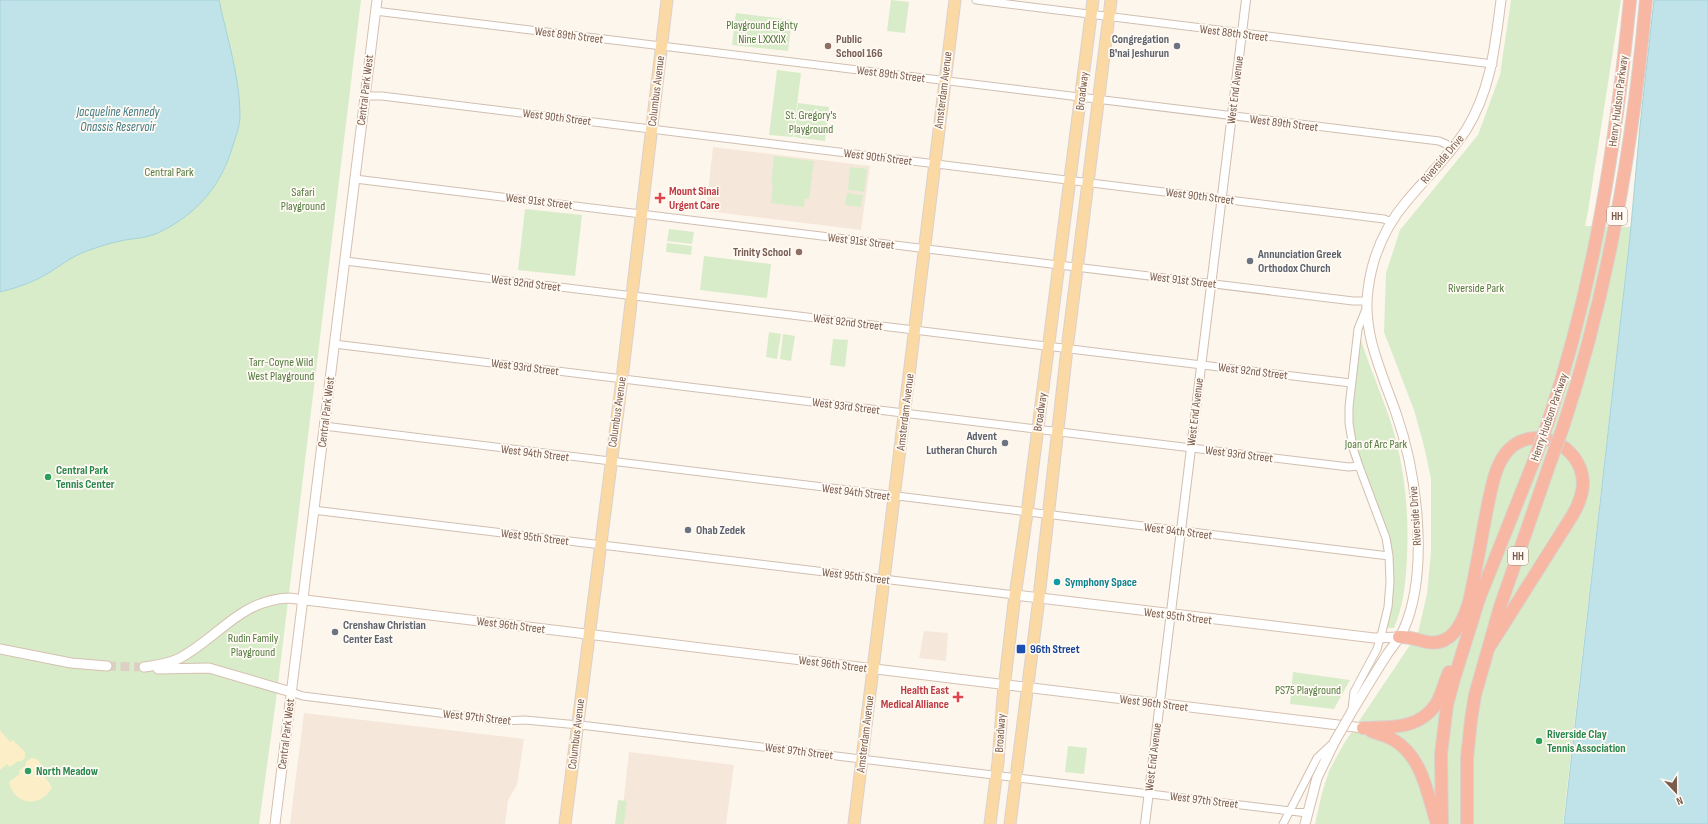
<svg xmlns="http://www.w3.org/2000/svg" width="1708" height="824" font-family="'Sofia Sans Condensed',sans-serif">
<style>
.residential{fill:#f5e8da}
.green{fill:#d8ecc9}
.sand{fill:#fcefc7}
.water{fill:#bfe3e8;stroke:#a5d3da}
.lines{fill:none;stroke-linecap:round;stroke-linejoin:round}
.secondary-tunnel{stroke:#dcd0c4;stroke-width:9;stroke-dasharray:9 4.5;stroke-linecap:butt}
.minor-casing{stroke:#d1beb0;stroke-width:9}
.tertiary-casing{stroke:#d1beb0;stroke-width:10}
.secondary-casing{stroke:#d6c0b0;stroke-width:11}
.primary-casing{stroke:#dad1cd;stroke-width:13}
.motorway-casing{stroke:#dad1cd;stroke-width:14}
.minor{stroke:#fff;stroke-width:7}
.tertiary{stroke:#fff;stroke-width:8}
.secondary{stroke:#fff;stroke-width:9}
.primary{stroke:#fbd9a5;stroke-width:11}
.motorway{stroke:#f7b7a3;stroke-width:12}
.secondary-bridge-casing{stroke:#d6c0b0;stroke-width:11;stroke-linecap:butt}
.motorway-bridge-casing{stroke:#dad1cd;stroke-width:14;stroke-linecap:butt}
.secondary-bridge{stroke:#fff;stroke-width:9}
.motorway-bridge{stroke:#f7b7a3;stroke-width:12}
.education-dot{fill:#8d6e63;stroke:#fffaf3;stroke-width:1.5}
.worship-dot{fill:#6b7280;stroke:#fffaf3;stroke-width:1.5}
.health-dot{fill:#e0444e;stroke:#fffaf3;stroke-width:1.5}
.leisure-dot{fill:#2e9e5b;stroke:#fffaf3;stroke-width:1.5}
.culture-dot{fill:#0f9aa8;stroke:#fffaf3;stroke-width:1.5}
.transit-dot{fill:#1a4fb4;stroke:#fffaf3;stroke-width:1.5}
.labels{text-anchor:middle;stroke-width:3.5;stroke-linejoin:round;paint-order:stroke}
.shield{fill:#fffaf3;stroke:#a28b7f;stroke-width:1}
.shield-label{font-size:11px;font-weight:bold;fill:#7a5c4d}
.park-label{font-size:12px;fill:#537a41;stroke:#fffaf3}
.street-label{font-size:12px;fill:#7a5c4d;stroke:#fffaf3}
.education-label{font-size:12px;font-weight:bold;fill:#785e54;stroke:#fffaf3;text-anchor:start}
.worship-label{font-size:12px;font-weight:bold;fill:#5b616d;stroke:#fffaf3;text-anchor:start}
.health-label{font-size:12px;font-weight:bold;fill:#be3a42;stroke:#fffaf3;text-anchor:start}
.leisure-label{font-size:12px;font-weight:bold;fill:#27864d;stroke:#fffaf3;text-anchor:start}
.culture-label{font-size:12px;font-weight:bold;fill:#0d838f;stroke:#fffaf3;text-anchor:start}
.transit-label{font-size:12px;font-weight:bold;fill:#164399;stroke:#fffaf3;text-anchor:start}
.water-label{font-size:13px;font-style:italic;fill:#437c86;stroke:#fffaf3}
</style>
<rect width="100%" height="100%" fill="#fdf6ec"/>
<path class="residential" d="M713,147L870,166L861,230L706,211Z
M924,631L948,633L946,661L919,658Z
M304,713L524,739L517,785L508,800L505,824H290Z
M629,752L734,765L726,824H621Z"/>
<path class="green" d="M0,0H361L276,700L259,824H0Z
M891,0L909,2L905,33L887,31Z
M1511,0H1621L1588,211L1585,226L1631,227L1563,824H1315L1322,793L1329,771L1343,745L1418,633L1427,594L1431,551V479L1424,446L1414,410L1384,332L1386,273L1400,230L1478,135L1500,75Z
M736,13L792,20L788,51L732,45Z
M777,70L801,73L793,137L769,135Z
M798,103L829,107L825,141L794,137Z
M774,156L814,161L809,199L805,198L804,207L771,203L773,184L771,183Z
M850,167L867,169L864,192L848,190Z
M847,193L863,195L861,207L845,205Z
M525,209L582,215L575,276L518,270Z
M669,229L694,232L692,244L667,241Z
M667,243L692,246L691,255L666,252Z
M704,256L771,264L767,298L700,290Z
M769,332L781,334L777,359L766,357Z
M783,334L795,336L791,361L780,359Z
M833,339L848,340L845,367L830,365Z
M1361,340C1370,369 1383,397 1392,426C1405,469 1409,512 1407,556C1406,580 1404,605 1394,628H1387C1392,606 1397,578 1391,556C1383,518 1363,483 1356,446C1349,410 1356,376 1361,340Z
M1293,672L1350,680L1334,709L1290,704Z
M1068,746L1087,748L1084,774L1065,772Z
M618,800L627,801L624,824H615Z"/>
<path class="sand" d="M0,730L10,742L13,740L25,752V758L20,762L18,761L10,767L7,764L0,770Z
M31,758L37,759L48,773L44,776L52,787C42,808 14,806 9,782L20,774L19,771L26,765V762Z"/>
<path class="water" d="M0,0H219C227,38 240,77 240,116C240,126 236,136 233,145C222,185 197,214 160,232C148,238 137,238 125,240C113,242 98,247 87,251C72,256 59,267 45,275C31,283 16,288 0,292Z
M1654,0H1708V824H1564L1630,237L1640,126Z"/>
<g class="lines">
<path class="secondary-tunnel" d="M107,666L139,667"/>
<defs>
<path id="minor" d="M976,0L1493,64
M375,11L1439,141L1446,144L1452,149
M364,96H382L1384,219L1391,222
M355,179L1353,301H1367
M345,261L1351,383
M334,344L1349,467L1359,466
M324,426L1389,556
M313,510L1015,595
M291,692L303,696L504,721L525,720L589,726L1307,813
M1352,709L1354,692L1377,649L1382,632L1388,607L1390,582L1389,556L1386,538L1359,466L1353,448L1349,423V407L1358,329L1366,309
M1283,824L1317,758L1332,744"/>
<path id="tertiary" d="M1145,824L1246,0"/>
<path id="secondary" d="M1015,595L1374,638L1399,637
M0,649L71,663L107,666
M144,667C157,665 169,664 180,658C219,637 240,600 289,598L1363,728
M158,669L209,668L291,692
M1351,713C1363,693 1375,673 1388,653C1393,646 1399,639 1403,631C1430,572 1417,473 1396,413C1382,373 1362,333 1368,290C1372,257 1385,227 1406,202C1426,178 1449,156 1466,130C1491,90 1495,46 1501,0
M275,824L377,0
M1305,824L1317,778L1335,741"/>
<path id="primary" d="M565,824L621,387L667,0
M854,824L955,0
M990,824L998,762L1003,697L1014,603L1027,513L1093,0
M1010,824L1038,606L1067,349L1111,0"/>
<path id="motorway" d="M1548,422C1594,285 1616,144 1630,0
M1563,427C1609,289 1633,145 1646,0
M1399,637C1410,636 1417,640 1427,642C1452,647 1463,622 1469,602C1476,571 1481,540 1487,509C1491,491 1494,469 1505,454C1530,421 1581,443 1583,482C1583,494 1578,506 1572,516L1488,649
M1363,728C1389,727 1419,730 1436,704C1442,694 1444,683 1449,672
M1371,731C1378,734 1385,735 1392,739C1423,756 1427,794 1437,824
M1442,824L1441,754L1447,705L1454,679L1479,599L1535,458
M1467,824V758L1471,720L1475,695L1500,607L1550,463"/>
</defs>
<use href="#minor" class="minor-casing"/>
<use href="#tertiary" class="tertiary-casing"/>
<use href="#secondary" class="secondary-casing"/>
<use href="#primary" class="primary-casing"/>
<use href="#motorway" class="motorway-casing"/>
<use href="#minor" class="minor"/>
<use href="#tertiary" class="tertiary"/>
<use href="#secondary" class="secondary"/>
<use href="#primary" class="primary"/>
<use href="#motorway" class="motorway"/>
<defs>
<path id="secondary-bridge" d="M1335,741L1351,713"/>
<path id="motorway-bridge" d="M1535,458L1548,422
M1550,463L1563,427"/>
</defs>
<use href="#secondary-bridge" class="secondary-bridge-casing"/>
<use href="#motorway-bridge" class="motorway-bridge-casing"/>
<use href="#secondary-bridge" class="secondary-bridge"/>
<use href="#motorway-bridge" class="motorway-bridge"/>
</g>
<g class="education-dot">
<circle cx="828" cy="46" r="4"/>
<circle cx="799" cy="252" r="4"/>
</g>
<g class="worship-dot">
<circle cx="1177" cy="46" r="4"/>
<circle cx="1250" cy="261" r="4"/>
<circle cx="1005" cy="443" r="4"/>
<circle cx="688" cy="530" r="4"/>
<circle cx="335" cy="632" r="4"/>
</g>
<g class="health-dot">
<path d="M658 192h4v4h4v4h-4v4h-4v-4h-4v-4h4z"/>
<path d="M956 691h4v4h4v4h-4v4h-4v-4h-4v-4h4z"/>
</g>
<g class="leisure-dot">
<circle cx="48" cy="477" r="4"/>
<circle cx="1539" cy="741" r="4"/>
<circle cx="28" cy="771" r="4"/>
</g>
<circle class="culture-dot" cx="1057" cy="582" r="4"/>
<rect class="transit-dot" x="1016" y="644" width="10" height="10" rx="2"/>
<g class="labels">
<g class="shield">
<rect x="1607" y="207" width="20" height="18" rx="3"/>
<rect x="1508" y="547" width="20" height="18" rx="3"/>
</g>
<g class="shield-label">
<text x="1617" y="220">HH</text>
<text x="1518" y="560">HH</text>
</g>
<g class="park-label">
<text x="762" y="29">Playground Eighty<tspan x="762" dy="14">Nine LXXXIX</tspan></text>
<text x="811" y="119">St. Gregory's<tspan x="811" dy="14">Playground</tspan></text>
<text x="169" y="176">Central Park</text>
<text x="303" y="196">Safari<tspan x="303" dy="14">Playground</tspan></text>
<text x="1476" y="292">Riverside Park</text>
<text x="281" y="366">Tarr-Coyne Wild<tspan x="281" dy="14">West Playground</tspan></text>
<text x="1376" y="448">Joan of Arc Park</text>
<text x="253" y="642">Rudin Family<tspan x="253" dy="14">Playground</tspan></text>
<text x="1308" y="694">PS75 Playground</text>
</g>
<g class="street-label">
<text transform="translate(1234 33) rotate(7)" y="4">West 88th Street</text>
<text transform="translate(569 35) rotate(7)" y="4">West 89th Street</text>
<text transform="translate(891 74) rotate(7)" y="4">West 89th Street</text>
<text transform="translate(365 90) rotate(-83)" y="4">Central Park West</text>
<text transform="translate(943 90) rotate(-83)" y="4">Amsterdam Avenue</text>
<text transform="translate(1235 90) rotate(-83)" y="4">West End Avenue</text>
<text transform="translate(656 91) rotate(-83)" y="4">Columbus Avenue</text>
<text transform="translate(1082 91) rotate(-83)" y="4">Broadway</text>
<text transform="translate(1618 101) rotate(-83)" y="4">Henry Hudson Parkway</text>
<text transform="translate(557 117) rotate(7)" y="4">West 90th Street</text>
<text transform="translate(1284 123) rotate(7)" y="4">West 89th Street</text>
<text transform="translate(878 157) rotate(7)" y="4">West 90th Street</text>
<text transform="translate(1442 159) rotate(-50)" y="4">Riverside Drive</text>
<text transform="translate(1200 196) rotate(7)" y="4">West 90th Street</text>
<text transform="translate(539 201) rotate(7)" y="4">West 91st Street</text>
<text transform="translate(861 241) rotate(7)" y="4">West 91st Street</text>
<text transform="translate(1183 280) rotate(7)" y="4">West 91st Street</text>
<text transform="translate(526 283) rotate(7)" y="4">West 92nd Street</text>
<text transform="translate(848 322) rotate(7)" y="4">West 92nd Street</text>
<text transform="translate(525 367) rotate(7)" y="4">West 93rd Street</text>
<text transform="translate(1253 371) rotate(7)" y="4">West 92nd Street</text>
<text transform="translate(846 406) rotate(7)" y="4">West 93rd Street</text>
<text transform="translate(326 412) rotate(-83)" y="4">Central Park West</text>
<text transform="translate(617 412) rotate(-82)" y="4">Columbus Avenue</text>
<text transform="translate(905 412) rotate(-83)" y="4">Amsterdam Avenue</text>
<text transform="translate(1040 412) rotate(-82)" y="4">Broadway</text>
<text transform="translate(1195 412) rotate(-83)" y="4">West End Avenue</text>
<text transform="translate(1549 417) rotate(-71)" y="4">Henry Hudson Parkway</text>
<text transform="translate(535 453) rotate(7)" y="4">West 94th Street</text>
<text transform="translate(1239 454) rotate(7)" y="4">West 93rd Street</text>
<text transform="translate(856 492) rotate(7)" y="4">West 94th Street</text>
<text transform="translate(1415 516) rotate(-94)" y="4">Riverside Drive</text>
<text transform="translate(1178 531) rotate(7)" y="4">West 94th Street</text>
<text transform="translate(535 537) rotate(7)" y="4">West 95th Street</text>
<text transform="translate(856 576) rotate(7)" y="4">West 95th Street</text>
<text transform="translate(1178 616) rotate(7)" y="4">West 95th Street</text>
<text transform="translate(511 625) rotate(7)" y="4">West 96th Street</text>
<text transform="translate(833 664) rotate(7)" y="4">West 96th Street</text>
<text transform="translate(1154 703) rotate(7)" y="4">West 96th Street</text>
<text transform="translate(477 717) rotate(6)" y="4">West 97th Street</text>
<text transform="translate(1000 733) rotate(-86)" y="4">Broadway</text>
<text transform="translate(286 734) rotate(-83)" y="4">Central Park West</text>
<text transform="translate(576 734) rotate(-83)" y="4">Columbus Avenue</text>
<text transform="translate(865 734) rotate(-83)" y="4">Amsterdam Avenue</text>
<text transform="translate(799 751) rotate(7)" y="4">West 97th Street</text>
<text transform="translate(1153 757) rotate(-83)" y="4">West End Avenue</text>
<text transform="translate(1204 800) rotate(7)" y="4">West 97th Street</text>
</g>
<g class="education-label">
<text x="836" y="43">Public<tspan x="836" dy="14">School 166</tspan></text>
<text x="791" y="256" text-anchor="end">Trinity School</text>
</g>
<g class="worship-label">
<text x="1169" y="43" text-anchor="end">Congregation<tspan x="1169" dy="14">B'nai Jeshurun</tspan></text>
<text x="1258" y="258">Annunciation Greek<tspan x="1258" dy="14">Orthodox Church</tspan></text>
<text x="997" y="440" text-anchor="end">Advent<tspan x="997" dy="14">Lutheran Church</tspan></text>
<text x="696" y="534">Ohab Zedek</text>
<text x="343" y="629">Crenshaw Christian<tspan x="343" dy="14">Center East</tspan></text>
</g>
<g class="health-label">
<text x="669" y="195">Mount Sinai<tspan x="669" dy="14">Urgent Care</tspan></text>
<text x="949" y="694" text-anchor="end">Health East<tspan x="949" dy="14">Medical Alliance</tspan></text>
</g>
<g class="leisure-label">
<text x="56" y="474">Central Park<tspan x="56" dy="14">Tennis Center</tspan></text>
<text x="1547" y="738">Riverside Clay<tspan x="1547" dy="14">Tennis Association</tspan></text>
<text x="36" y="775">North Meadow</text>
</g>
<g class="culture-label">
<text x="1065" y="586">Symphony Space</text>
</g>
<g class="transit-label">
<text x="1030" y="653">96th Street</text>
</g>
<g class="water-label">
<text x="118" y="116">Jacqueline Kennedy<tspan x="118" dy="15">Onassis Reservoir</tspan></text>
</g>
</g>
<g transform="translate(1676 792) rotate(158)" stroke="#fffaf3" stroke-width="3" paint-order="stroke">
<path d="M0-3L7 15L0 10L-7 15Z" fill="#7a5c4d"/>
<text y="-6" font-size="11" font-weight="bold" text-anchor="middle" fill="#7a5c4d">N</text>
</g>
</svg>
